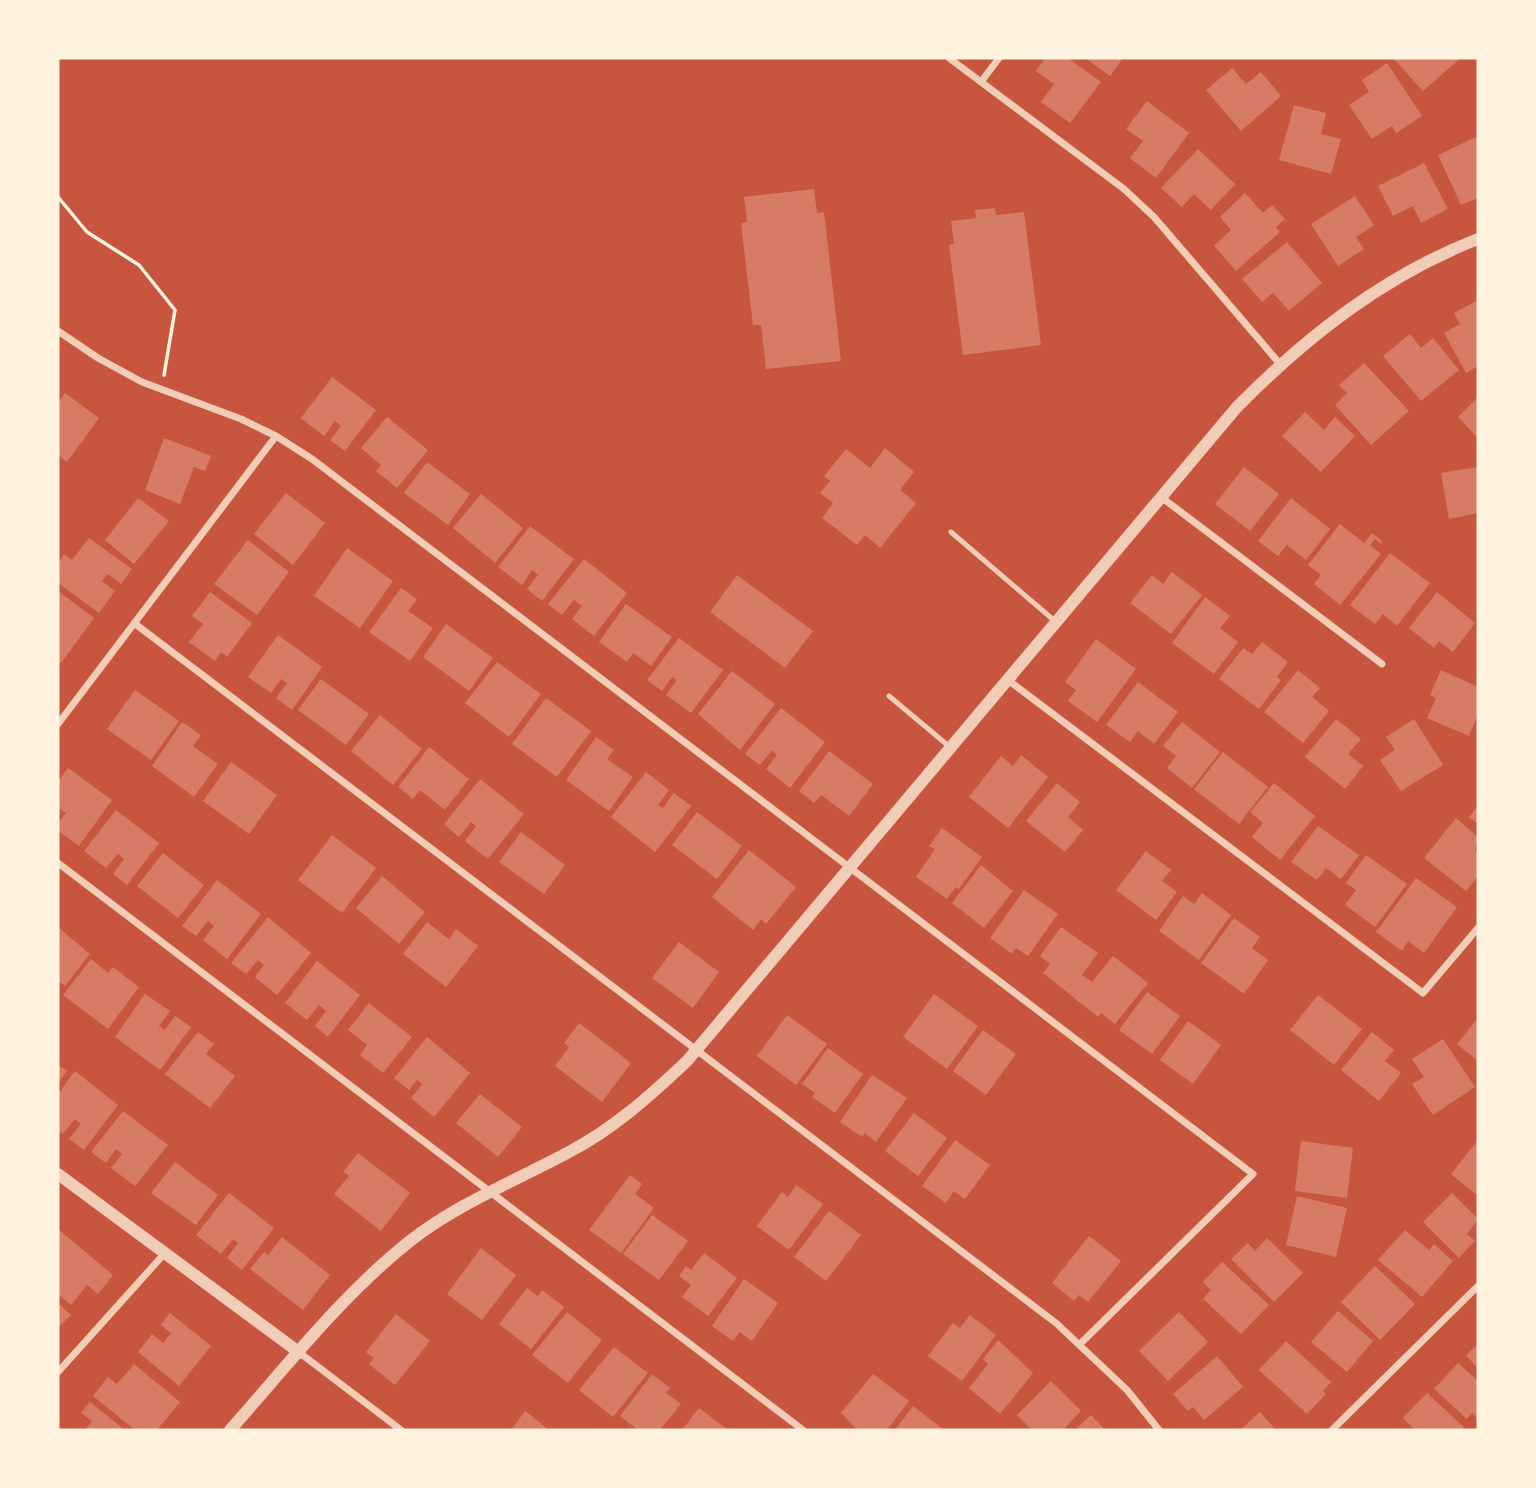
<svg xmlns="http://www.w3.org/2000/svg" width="1536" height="1488" font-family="Inter,sans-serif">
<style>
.building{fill:#d67c66}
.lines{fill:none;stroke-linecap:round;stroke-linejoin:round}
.path{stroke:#fff3e0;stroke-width:3.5}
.service{stroke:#f1ccb7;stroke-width:5}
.minor{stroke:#f1ccb7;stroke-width:7}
.tertiary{stroke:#f1ccb7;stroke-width:12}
</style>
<rect width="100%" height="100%" fill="#c8553d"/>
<path class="building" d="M1045,58H1068L1101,82L1070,123L1041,102L1054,84L1036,71Z
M1085,58H1123L1110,76Z
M1393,58H1461L1423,91Z
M1387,63L1422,116L1396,133L1392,126L1372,139L1349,105L1369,92L1362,80Z
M1232,68L1246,84L1261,72L1281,96L1241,131L1206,90Z
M1147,101L1189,133L1156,178L1130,158L1143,141L1126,129Z
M1294,105L1326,113L1321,134L1341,139L1331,174L1279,160Z
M1478,136V198L1461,205L1438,155Z
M1198,149L1235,184L1211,210L1194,194L1182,207L1161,188Z
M1424,163L1448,209L1421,223L1413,206L1393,216L1378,186Z
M814,189L817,213L824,212L841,361L766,369L761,325H753L741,223L747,222L744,197Z
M1245,193L1263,213L1272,205L1285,219L1276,227L1280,232L1236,271L1214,246L1231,230L1220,217Z
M1355,196L1374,225L1356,237L1364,249L1338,266L1311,224Z
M995,208L996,215L1024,212L1041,345L963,355L949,245L954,244L951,221L976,218L975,210Z
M1287,242L1322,283L1289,311L1273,293L1262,302L1242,279Z
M1478,300V366L1466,373L1444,333L1460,324L1454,313Z
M1410,334L1421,348L1433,338L1459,370L1421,401L1383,356Z
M1364,363L1409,411L1371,445L1335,405L1347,393L1339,385Z
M332,377L376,410L345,451L330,440L341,426L335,421L324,436L301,418Z
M65,393L99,418L67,462L58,455V403Z
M1478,397V438L1458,417Z
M1305,412L1324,430L1335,417L1355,436L1321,472L1282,436Z
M387,417L428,450L397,488L376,471L381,465L361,448Z
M164,438L211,456L205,471L194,467L180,504L145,490Z
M885,448L914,472L900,490L916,503L880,548L865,535L857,545L822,518L833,503L820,493L830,481L824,476L846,449L870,468Z
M427,462L470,494L448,525L404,493Z
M1244,467L1279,494L1250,531L1215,504Z
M1478,467V513L1449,519L1441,473Z
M286,493L325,523L293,565L254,534Z
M481,494L523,528L495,563L453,528Z
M138,498L169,521L134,564L105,540Z
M1291,498L1330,529L1306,560L1287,545L1278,556L1258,541Z
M1340,524L1364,543L1372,533L1382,541L1381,544L1375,539L1370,545L1381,554L1340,605L1314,584L1321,575L1308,565Z
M530,526L574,559L542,601L527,589L538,575L532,570L522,585L498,567Z
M89,538L132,569L121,584L108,574L102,581L115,591L99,613L58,583V563L64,554L72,560Z
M248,540L289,572L257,615L214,584Z
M347,548L393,581L360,628L314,596Z
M1390,553L1430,583L1397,626L1383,614L1375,624L1350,605Z
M584,559L627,593L594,636L572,619L582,606L574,600L562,615L548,604Z
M1172,572L1202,595L1171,634L1130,603L1152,575L1163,584Z
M737,575L813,631L785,668L710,612Z
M401,588L417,599L408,611L433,628L410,661L369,632Z
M58,591L94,618L61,663L58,660Z
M210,592L252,623L227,657L221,652L215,661L189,642L203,624L192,616Z
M1437,592L1475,623L1453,652L1439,641L1434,648L1409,628Z
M1205,597L1230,616L1220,628L1238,642L1214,674L1172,643Z
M626,604L672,637L651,666L633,653L627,662L599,642Z
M446,624L493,658L469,691L423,657Z
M278,635L322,667L292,710L276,698L287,683L281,679L271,693L248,677Z
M679,638L723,670L691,713L666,695L677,680L672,677L662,691L647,680Z
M1096,639L1136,669L1097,722L1068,701L1076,690L1065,682Z
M1262,642L1288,662L1277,677L1281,680L1259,709L1219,679L1243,648L1252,654Z
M497,662L541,694L509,737L465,703Z
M1298,670L1320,688L1312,697L1329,711L1303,743L1264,712Z
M1441,670L1478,687V714L1469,736L1427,718L1436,698L1430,695Z
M732,671L775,704L740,750L698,714Z
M321,679L369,714L346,745L298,710Z
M1138,682L1178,712L1154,744L1138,731L1130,742L1106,725Z
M135,690L179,721L151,760L107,729Z
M546,698L591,731L557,777L512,744Z
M781,708L825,742L790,788L766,769L777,755L772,750L760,765L745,754Z
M380,715L422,749L393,785L351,751Z
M1336,719L1361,739L1348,754L1363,766L1345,789L1305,757Z
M1414,719L1443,765L1401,791L1380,760L1395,750L1386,737Z
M182,722L201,735L193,746L218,764L194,797L152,766Z
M1182,722L1220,752L1192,788L1167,768L1176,756L1163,746Z
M596,737L614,750L607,759L633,777L609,811L566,780Z
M429,747L469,779L445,810L420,790L413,799L398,787Z
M829,751L873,784L849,816L821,795L814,803L799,791Z
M1223,752L1268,787L1239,824L1194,789Z
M1021,755L1048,777L1008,828L969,797L1001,756L1013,766Z
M231,762L277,795L249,834L203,801Z
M68,768L112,800L79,846L58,831V823L66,813L60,809L58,812V782Z
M646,772L669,790L658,805L663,808L674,793L691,806L655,852L611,817Z
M480,779L524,814L488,859L465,841L476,826L471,822L459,837L444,824Z
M1057,783L1080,802L1068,817L1083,830L1065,852L1026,821Z
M1274,783L1315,816L1280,860L1252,837L1263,823L1250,812Z
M1478,806V824L1469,817Z
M116,810L159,843L127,885L113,874L124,859L118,854L106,868L84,851Z
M697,812L742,846L717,879L672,845Z
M1456,818L1478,837L1475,851L1478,854V876L1466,891L1424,858Z
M1318,826L1359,855L1341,879L1326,868L1317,880L1291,862Z
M942,828L982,857L959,889L956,887L947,899L916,877L935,849L929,846Z
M521,832L565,865L544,894L499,862Z
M332,835L376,868L342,913L298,880Z
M749,850L796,887L766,924L761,919L753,930L712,897Z
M1146,851L1171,870L1162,881L1177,892L1156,920L1116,890Z
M163,853L204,885L178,918L137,886Z
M1366,855L1407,884L1375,927L1345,905L1356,890L1346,883Z
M981,865L1013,891L984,928L952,903Z
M382,876L425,912L399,944L356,908Z
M1416,878L1457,907L1424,953L1408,941L1402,951L1376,932Z
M217,880L261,914L227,959L203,940L214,926L208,921L196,936L182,926Z
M1024,890L1058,914L1028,956L1016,948L1012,954L990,938Z
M1202,893L1231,915L1199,960L1159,931L1183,896L1194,904Z
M268,917L311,953L277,995L255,977L264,965L258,960L246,974L231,963Z
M1234,918L1260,937L1252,948L1268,960L1244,994L1201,963Z
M427,922L449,939L456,929L478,946L446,987L403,954Z
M58,927L90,954L65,986L58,981Z
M1061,927L1098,953L1082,975L1092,982L1113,956L1148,983L1115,1024L1101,1013L1098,1017L1043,973L1050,964L1040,956Z
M679,942L719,972L693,1008L652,978Z
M91,959L108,973L113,967L139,987L108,1029L63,995Z
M317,961L360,995L328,1037L315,1026L326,1011L319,1005L307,1020L285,1003Z
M1147,992L1180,1016L1152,1054L1119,1030Z
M145,994L170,1011L159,1026L165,1030L175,1016L191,1027L160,1070L115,1037Z
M934,994L978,1026L947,1069L903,1037Z
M1318,995L1362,1029L1334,1065L1290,1030Z
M369,1003L412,1037L383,1073L360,1055L367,1045L348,1030Z
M787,1015L827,1044L796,1085L757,1056Z
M1478,1018V1061L1457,1044Z
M1188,1021L1221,1045L1193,1084L1160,1060Z
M579,1023L631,1063L602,1102L555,1066L569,1047L564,1043Z
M983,1030L1016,1054L986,1095L953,1071Z
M198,1032L214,1044L206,1054L235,1076L210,1108L165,1074Z
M1372,1032L1394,1050L1385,1061L1401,1073L1379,1101L1341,1070Z
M427,1037L470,1073L434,1117L411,1098L422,1084L417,1080L409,1090L394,1078Z
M1443,1039L1475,1087L1433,1115L1412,1084L1424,1077L1412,1059Z
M828,1048L863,1074L835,1113L812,1097L815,1093L802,1084Z
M58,1065L67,1071L58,1083Z
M75,1071L118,1105L84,1150L69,1139L81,1124L75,1119L63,1134L58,1131V1094Z
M872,1075L907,1098L876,1142L865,1133L862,1137L840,1122Z
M480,1094L522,1127L498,1157L456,1123Z
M123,1111L168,1145L135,1186L111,1168L122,1154L116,1149L106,1163L91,1152Z
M914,1113L947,1138L918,1176L885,1151Z
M955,1140L990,1165L965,1199L954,1191L946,1203L922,1186Z
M1478,1140V1196L1451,1174Z
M1301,1141L1353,1148L1347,1198L1295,1191Z
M358,1153L410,1193L381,1231L334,1194L349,1176L343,1172Z
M175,1162L218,1195L196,1225L151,1193Z
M630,1175L642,1184L635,1194L654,1208L621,1253L589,1230Z
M796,1185L823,1204L789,1250L757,1226L782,1192L788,1197Z
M229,1193L274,1228L242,1270L227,1258L238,1243L233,1239L221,1254L196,1235Z
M1452,1193L1478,1219L1467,1234L1475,1241L1459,1258L1423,1222Z
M1297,1196L1347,1208L1336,1257L1286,1245Z
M829,1211L861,1235L826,1281L794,1257Z
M652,1215L688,1241L659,1280L623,1254Z
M58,1229L113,1275L98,1294L87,1285L71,1305L58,1294Z
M1405,1230L1429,1250L1434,1244L1453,1261L1422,1297L1378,1260Z
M1089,1236L1121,1261L1088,1302L1079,1295L1074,1301L1052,1283Z
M282,1237L330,1275L303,1310L250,1269L264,1252L268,1255Z
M1267,1238L1303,1273L1274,1302L1231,1259L1248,1243L1255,1251Z
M481,1248L516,1275L482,1320L447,1294Z
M704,1253L737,1278L708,1316L682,1297L691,1285L679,1276L686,1266L691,1270Z
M1222,1262L1269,1305L1241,1334L1203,1299L1211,1290L1203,1282Z
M1375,1266L1415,1304L1380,1340L1341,1302Z
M744,1279L778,1303L752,1341L740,1332L733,1341L712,1326Z
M527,1288L538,1296L542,1290L564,1307L531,1349L499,1324Z
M58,1303L71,1315L60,1326L58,1324Z
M1338,1311L1373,1341L1347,1372L1311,1342Z
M567,1312L602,1340L568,1383L532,1355Z
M1179,1312L1208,1342L1168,1381L1139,1351Z
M170,1313L211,1346L179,1386L138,1352L152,1334L163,1343L171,1333L161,1325Z
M396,1314L430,1341L395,1385L369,1364L374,1358L366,1352Z
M970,1315L996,1335L962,1381L928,1356L953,1323L960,1328Z
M998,1340L1033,1373L1000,1414L969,1388L988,1364L983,1359Z
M1286,1341L1331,1382L1323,1391L1326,1394L1307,1414L1259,1370Z
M1478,1344V1369L1466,1355Z
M614,1347L648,1373L613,1417L579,1390Z
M1217,1356L1243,1387L1204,1420L1193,1407L1188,1411L1173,1394Z
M1458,1363L1478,1381V1419L1472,1413L1467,1419L1434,1389Z
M134,1364L180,1402L157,1430H135L93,1396L108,1377L117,1384Z
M652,1374L670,1388L666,1393L681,1404L660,1430H638L620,1416Z
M873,1374L909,1401L887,1430H857L841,1413Z
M1051,1381L1081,1411L1063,1430H1032L1017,1415Z
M1427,1393L1464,1427L1461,1430H1415L1403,1418Z
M90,1402L125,1430H85L92,1421L81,1413Z
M913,1406L944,1430H895Z
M699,1408L728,1430H682Z
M525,1411L549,1430H511Z
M1260,1412L1276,1430H1240Z
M1091,1415L1105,1430H1075Z"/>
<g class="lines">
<path class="path" d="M58,197L87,232L139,265L175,310L164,375"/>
<path class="service" d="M951,532L1056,622
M889,696L951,748"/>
<path class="minor" d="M949,58L1124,189L1154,217L1280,364
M981,82L999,58
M58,331L98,358L142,382L241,419L276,436L312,459L1253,1174L1081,1343
M1161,497L1382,664
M134,623L1056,1323L1127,1390L1159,1430
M1008,680L1423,993L1478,928
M58,724L276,436
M58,863L803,1430
M300,1353L401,1430
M58,1372L165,1253
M1332,1430L1478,1286"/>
<path class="tertiary" d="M58,1174L300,1353
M230,1430C287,1366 343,1294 410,1241C459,1203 515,1181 569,1152C613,1129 650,1096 687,1061L1237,407C1307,336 1385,275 1478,239"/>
</g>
<rect width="1536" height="1488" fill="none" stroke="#fff3e0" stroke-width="119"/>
</svg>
